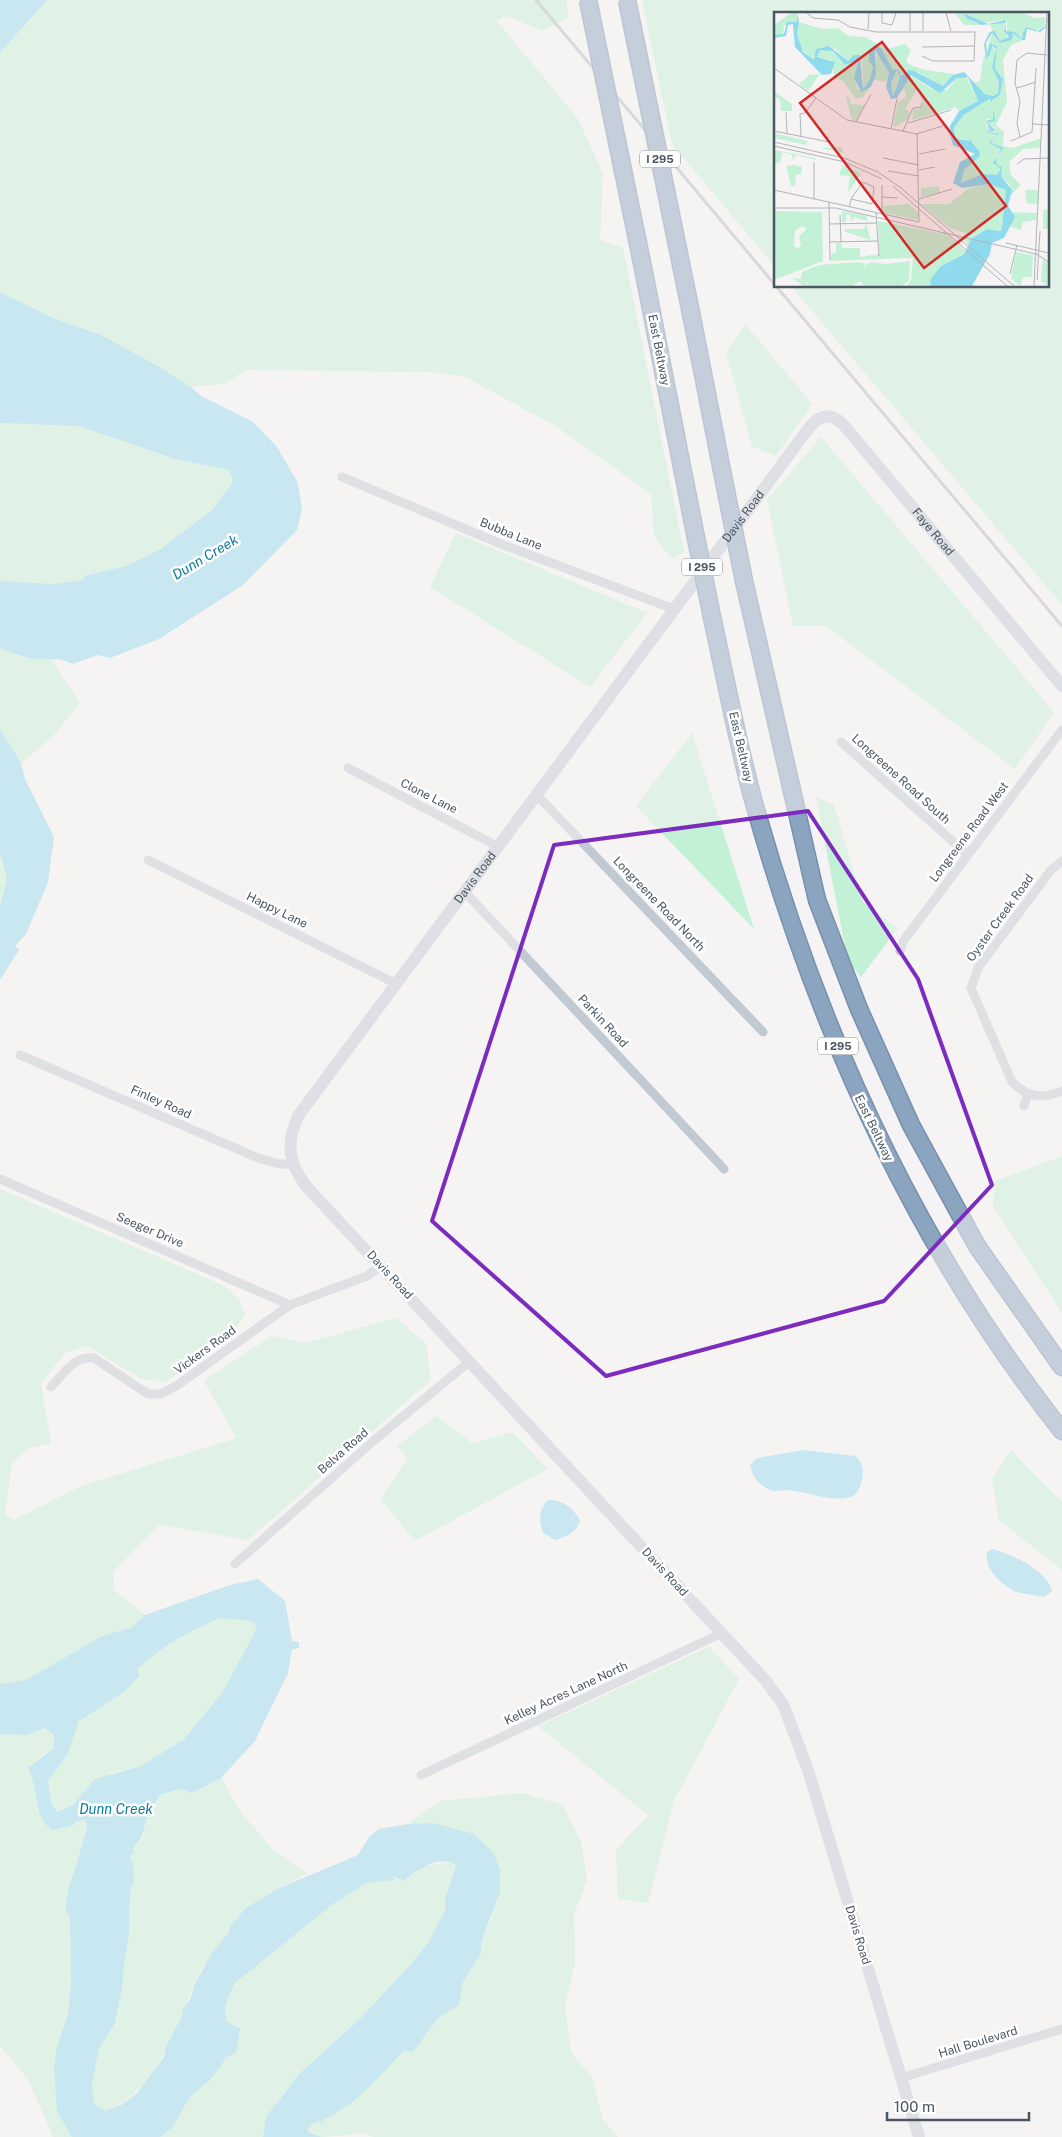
<svg xmlns="http://www.w3.org/2000/svg" width="1062" height="2137" font-family="'Public Sans',sans-serif">
<style>
.green{fill:#c3f1d5}
.water{fill:#90daee;fill-rule:evenodd}
.lines{fill:none;stroke-linecap:round;stroke-linejoin:round}
.highway-casing{stroke:#7690ad;stroke-width:19}
.street{stroke:#c1cad2;stroke-width:9}
.secondary{stroke:#c1cbd6;stroke-width:12}
.highway{stroke:#8ba5c1;stroke-width:16}
.rail{stroke:#b5b8bd;stroke-width:3}
.highway-bridge-casing{stroke:#7690ad;stroke-width:19;stroke-linecap:butt}
.highway-bridge{stroke:#8ba5c1;stroke-width:16}
.marked{fill:none;stroke:#7b2cbf;stroke-width:4;stroke-linejoin:round}
.labels{text-anchor:middle;stroke-width:5;stroke-linejoin:round;paint-order:stroke}
.shield{fill:#fff;stroke:#808990;stroke-width:1}
.shield-label{font-size:11px;font-weight:bold;fill:#4a5661}
.street-label{font-size:12px;fill:#4a5661;stroke:#fff}
.water-label{font-size:14px;font-style:italic;fill:#0c7c9b;stroke:#fff}
.inset-road{fill:none;stroke:#b1b4b9;stroke-width:1}
.view{fill:#d62828;fill-opacity:0.15;stroke:#d62828;stroke-width:2.5}
.inset-edge{fill:none;stroke:#4a5661;stroke-width:2.5}
</style>
<rect width="100%" height="100%" fill="#f5f3f3"/>
<path class="green" d="M47,0H566L569,18L542,31L506,16L497,21L578,119L603,174L600,240L623,248L684,552L672,559L654,536L651,494L554,425L463,376L431,372L245,370L225,384L191,387L101,335L53,318L0,292V53Z
M642,0H1062V605L791,286H1048V14H776V268L672,144Z
M745,324L812,404L776,456L752,446L726,353Z
M0,423L79,426L175,459L229,470L233,482L212,510L161,549L126,566L86,576L82,580L55,584L0,581Z
M821,437L1054,712L1015,769L826,626H793L767,500Z
M456,533L647,613L590,687L430,587Z
M0,648L19,656L51,659L80,704L53,736L21,763L0,729Z
M692,733L754,929L636,806Z
M816,797L834,805L863,902L898,928L861,977L848,962Z
M0,853L7,879L0,905Z
M1062,1156V1313L993,1206L995,1181Z
M0,1189L225,1286L239,1300L245,1315L228,1339L167,1381L143,1380L87,1346L65,1353L41,1384L51,1443L30,1448L12,1462L5,1515L14,1520L81,1486L237,1438L204,1381L272,1336L305,1343L396,1318L426,1344L431,1380L248,1540L159,1525L113,1572L114,1590L145,1615L131,1628L102,1636L26,1680L0,1684Z
M437,1416L472,1443L513,1432L547,1469L415,1541L380,1499L408,1459L397,1446Z
M1011,1450L1062,1502V1570L999,1520L992,1480Z
M220,1618L252,1621L257,1628L222,1693L184,1739L141,1766L111,1773L106,1778L95,1779L73,1805L57,1812L52,1805L48,1781L68,1754L79,1720H83L125,1691L137,1669L159,1650L189,1631Z
M709,1647L739,1679L674,1801L648,1903L618,1899L616,1850L648,1815L538,1726Z
M45,1728L54,1735V1748L39,1758L34,1778L37,1810L75,1822L85,1819L87,1829L68,1891L65,1909L70,1917L71,1984L68,2013L57,2047V2112L72,2137H53L28,2079L0,2046V1734L26,1735Z
M221,1778L242,1814L275,1851L307,1874C281,1887 249,1900 232,1924C229,1928 229,1932 227,1935C216,1951 201,1966 193,1986C176,2032 155,2092 105,2112L94,2104L92,2083L99,2049L115,2023L123,1983V1973L129,1935L130,1892L134,1882L129,1857L133,1847L142,1840L148,1814L156,1805L159,1794L180,1789L192,1793Z
M522,1793L563,1805L581,1841L587,1880L574,1914L575,1962L565,2006L571,2052L593,2079L603,2120L618,2137H373L366,2133L322,2137L306,2129L311,2124L319,2121L323,2125L324,2119C353,2108 383,2073 403,2051L413,2052L438,2018L459,2005L463,1982L481,1953V1943L493,1915L433,1823L408,1824L440,1801Z
M451,1862L456,1865L445,1899V1910L428,1943L411,1964L360,2019L299,2074L280,2098L263,2137H160L172,2128L190,2097L212,2078L226,2058L236,2052L229,2025L226,2021L225,2006L234,1984L333,1904L367,1883L394,1880L393,1876L404,1881L421,1867Z"/>
<path class="water" d="M0,0H47L0,53Z
M0,292L53,318L101,335L154,364L191,387L201,396L253,422L277,447L298,483L302,509L297,530L243,585L159,639L110,658L98,655L73,664C59,657 57,660 43,659C27,659 14,654 0,648V581L55,584L82,580L85,576L126,566L161,549L212,510L233,482L229,470L175,459L79,426L0,423Z
M0,729L21,763L25,779L54,837L48,882L26,934L15,946L19,950L0,980V905L7,879L0,853Z
M803,1450L855,1456C868,1465 863,1484 855,1495C834,1505 808,1491 786,1490C779,1490 775,1493 768,1489C757,1484 753,1476 750,1465L757,1458Z
M548,1500C562,1499 574,1509 580,1520C577,1533 567,1536 556,1540L543,1533C539,1520 538,1510 548,1500Z
M992,1549C1011,1554 1047,1570 1052,1591L1044,1597C1034,1595 1020,1594 1012,1590C998,1581 984,1568 987,1552Z
M258,1579L285,1601L292,1641L299,1642V1648L292,1650L288,1673L255,1741L221,1778L192,1793L180,1789L159,1795C157,1803 151,1808 148,1816C142,1830 146,1837 133,1847L134,1853L129,1857L133,1863L134,1882L130,1892L129,1935L123,1973V1983L115,2023L99,2049L92,2083L94,2104L105,2111L121,2105L137,2093L164,2057L166,2047L181,2018L183,2009L191,1997L194,1985L213,1951L228,1934L230,1926L246,1908L277,1889L358,1855L369,1837L379,1829L408,1824L433,1823L474,1834L493,1852L500,1870V1892L481,1943V1953L463,1982L459,2005L438,2018L413,2052L403,2051C383,2073 353,2108 324,2119L323,2125L319,2121L311,2124L307,2129L309,2132L322,2137H263L266,2117L299,2074L360,2019L411,1964L428,1943L445,1910V1899L456,1865C439,1854 417,1870 404,1881L393,1876L394,1880L367,1883L333,1904L234,1984L225,2006L226,2021L240,2029L236,2052L226,2058L212,2078L190,2097L172,2128L160,2137H72L57,2112L54,2067L57,2047L68,2013L71,1984L70,1917L65,1909L68,1891L87,1829L85,1819L75,1822L74,1825L52,1830C31,1814 40,1789 28,1768L54,1748V1735L45,1728L26,1735L0,1734V1684L26,1680L102,1636L131,1628L145,1615L230,1585ZM220,1618L252,1621L257,1628L222,1693L184,1739L141,1766L95,1779L73,1805L57,1812L52,1805L48,1781L68,1754L79,1720H82L125,1691L139,1676L137,1669C162,1646 189,1631 220,1618Z"/>
<g class="lines">
<defs>
<path id="highway" d="M642,263L692,518
M692,318L722,471
M744,581L817,900L859,1009L911,1125L977,1246L1062,1367
M712,617C726,681 738,747 756,810C820,1035 916,1247 1062,1431"/>
</defs>
<use href="#highway" class="highway-casing"/>
<path class="street" d="M342,477L501,544L674,609
M841,742L968,855
M348,768L497,846
M536,794L763,1032
M148,860L395,983
M1062,861L1051,870L978,968L971,988L1012,1082C1028,1098 1043,1099 1062,1091
M464,891L724,1169
M900,951L904,940L1062,730
M20,1055L258,1158L275,1163L293,1165
M1024,1106L1028,1094
M0,1179L290,1305
M51,1387C64,1373 75,1355 94,1358L148,1394H161L176,1386L290,1305L367,1276L381,1266
M235,1564L371,1443L470,1361
M421,1775L722,1633
M901,2078L1062,2029"/>
<path class="secondary" id="s1" d="M919,2137L808,1770L783,1704L765,1680L306,1186C288,1161 286,1144 298,1116L797,444C810,427 820,405 842,423L1062,686"/>
<use href="#highway" class="highway"/>
<path class="rail" d="M536,0L776,286
M776,286L1062,626"/>
<defs>
<path id="highway-bridge" d="M588,0L642,263
M627,0L692,318
M722,471L744,581
M692,518L712,617"/>
</defs>
<use href="#highway-bridge" class="highway-bridge-casing"/>
<use href="#highway-bridge" class="highway-bridge"/>
</g>
<path d="M0 0H1062V2137H0ZM808,811L918,979L992,1185L884,1301L606,1376L432,1221L554,845Z" fill="#f5f3f3" fill-opacity=".55" fill-rule="evenodd"/>
<path class="marked" d="M808,811L918,979L992,1185L884,1301L606,1376L432,1221L554,845Z"/>
<g class="labels">
<g class="shield">
<rect x="640" y="150.5" width="40" height="17" rx="4"/>
<rect x="682" y="558.5" width="40" height="17" rx="4"/>
<rect x="818" y="1037.5" width="40" height="17" rx="4"/>
</g>
<g class="shield-label">
<text x="660" y="163">I 295</text>
<text x="702" y="571">I 295</text>
<text x="838" y="1050">I 295</text>
</g>
<g class="street-label">
<text transform="translate(659 350) rotate(79)" y="4">East Beltway</text>
<text dy="4" stroke="none"><textPath href="#s1" startOffset="1980">Davis Road</textPath></text>
<text dy="4" stroke="none"><textPath href="#s1" startOffset="2271">Faye Road</textPath></text>
<text transform="translate(511 534) rotate(22)" y="4">Bubba Lane</text>
<text transform="translate(741 747) rotate(77)" y="4">East Beltway</text>
<text transform="translate(901 779) rotate(42)" y="4">Longreene Road South</text>
<text transform="translate(429 796) rotate(27)" y="4">Clone Lane</text>
<text transform="translate(969 832) rotate(-53)" y="4">Longreene Road West</text>
<text dy="4" stroke="none"><textPath href="#s1" startOffset="1530">Davis Road</textPath></text>
<text transform="translate(659 904) rotate(46)" y="4">Longreene Road North</text>
<text transform="translate(277 910) rotate(26)" y="4">Happy Lane</text>
<text transform="translate(1000 918) rotate(-54)" y="4">Oyster Creek Road</text>
<text transform="translate(603 1021) rotate(47)" y="4">Parkin Road</text>
<text transform="translate(161 1102) rotate(24)" y="4">Finley Road</text>
<text transform="translate(874 1128) rotate(64)" y="4">East Beltway</text>
<text transform="translate(150 1230) rotate(23)" y="4">Seeger Drive</text>
<text transform="translate(390 1275) rotate(47)" y="4">Davis Road</text>
<text transform="translate(205 1350) rotate(-36)" y="4">Vickers Road</text>
<text transform="translate(343 1451) rotate(-41)" y="4">Belva Road</text>
<text transform="translate(665 1572) rotate(47)" y="4">Davis Road</text>
<text transform="translate(566 1693) rotate(-25)" y="4">Kelley Acres Lane North</text>
<text transform="translate(858 1935) rotate(73)" y="4">Davis Road</text>
<text transform="translate(978 2042) rotate(-17)" y="4">Hall Boulevard</text>
</g>
<g class="water-label">
<text transform="translate(205 557) rotate(-31)" y="5">Dunn Creek</text>
<text x="116" y="1814">Dunn Creek</text>
</g>
</g>
<g transform="translate(774 12)">
<rect width="275" height="275" fill="#f5f3f3"/>
<path d="M17,1H23V10L10,14L9,23H0V13ZM181,1H189L192,6L208,13H190ZM190,1H248L261,6L272,5L271,13L261,20L254,14L248,27L241,20H233V11L228,8L208,11ZM25,10L48,17L64,16L74,24L91,25L113,37L131,32L137,38L132,49L136,53L151,58L181,62L169,74L145,61L134,59L127,64L124,57L119,58L107,36L100,33L95,40V50L99,55L96,67L89,77L88,45L81,43L74,49L59,35L45,36L40,46L48,52L56,50V58L53,61L28,38L23,22ZM222,11H231L229,16L234,26L226,29L216,13ZM218,21L226,31L235,28L239,21L249,28L237,33L229,48L233,90L222,113L230,120L229,134L239,136L267,126V136L249,137L235,150L237,163L247,173L237,183L236,173L227,164L226,154L223,153L222,146L230,136L217,132L225,122L214,120L222,117L213,110L220,107L218,88L227,77L229,67L221,57L223,34L218,31L214,43L212,40ZM219,33L222,41L218,55L225,65L224,81L219,84L213,83L200,71L206,69L210,43L215,45ZM52,37L59,39L71,53L85,48L82,72L84,78L95,77L88,86H81L69,69L60,65L58,48L43,45L44,39ZM103,38L115,60L112,70L100,68ZM123,58L126,66L119,84L117,71ZM46,62L34,79L25,72L35,63ZM137,63L157,77L173,78L183,66L192,64L204,89L185,99L182,95L138,108L139,98L147,96L149,90L143,78L131,97L136,100L134,107L121,115L119,113L124,90L131,86L132,80L128,77ZM1,80L18,92V99H7L6,87L1,86ZM74,84L77,92L91,93L82,109L78,108L72,85ZM214,87L219,92V107H213L212,113L219,117L214,118V122L224,123L216,131L227,137L219,151L227,157L223,164L208,162L187,171L190,158L203,146L200,131L181,127L180,115L184,108ZM0,121L33,129V133L45,136L67,135L70,141L0,126ZM0,138L41,146L43,148L22,143L19,148L18,143L8,140L6,151H1ZM20,153L28,155L27,163L22,162L21,174H17L12,154ZM69,153L87,161L74,181L76,164L65,163ZM215,172L232,178L228,215L225,219L213,217L198,226L195,233L187,226L192,221L176,216L147,192H175L195,176ZM165,174L166,180L147,185V176ZM251,178H265L264,192L253,191ZM135,192L144,200V208L110,201L109,194ZM275,197V217H269V198ZM0,199L48,200L49,249L0,268ZM28,214L33,217L25,224L27,233L24,237L20,234L21,219ZM68,199L93,204V209L80,205L77,210L76,202L72,203V210H68ZM238,200L263,201L262,208L249,210L247,218L237,215ZM104,209L172,222L192,240L167,254L156,268L157,274H133L137,268L139,246L56,249L57,242L62,241V231H67L68,236H86V245L105,242ZM92,211L97,228L71,220L70,217H90ZM242,240L259,243L258,265H249L246,274L237,266ZM269,247L275,252V274L267,269ZM83,250L90,251L92,258V253L97,250L112,252L136,249L135,269L127,274H92L85,269L79,274H31L46,258L30,274L18,266L27,267L28,260L45,253Z" fill="#c3f1d5" fill-rule="evenodd"/>
<path d="M23,1L25,10L23,22L29,40L40,48L42,37L55,34L74,49L80,43H86L89,77L96,67L99,55L95,50V40L100,33L107,36L119,58L124,57L127,64L135,58L140,59L169,74L179,63L190,60L211,82L219,84L224,81L225,70L218,55L222,38L219,33L215,44L212,46L210,32L215,21L220,18L226,29L235,25L230,19L231,11L208,13L192,6L189,1L214,12L231,8L232,19L241,20L248,27L249,20L253,15L264,19L271,14L275,5L271,16L266,20L253,17L251,28H248L239,21L238,28L226,31L218,21L212,31L213,43L216,31L223,34L221,57L229,67L226,83L218,88L221,109L213,110L221,118L214,120L225,122L217,131L230,136L222,145L223,153L228,155L227,164L238,178L234,194L241,205L230,226L218,231L216,242L198,274H157L156,268L167,254L190,242L198,226L213,217L226,219L228,215L232,178L215,172L188,176L179,171L186,150L201,142L179,133L176,122V114L185,99L204,89L194,65L183,66L166,81L137,63L123,86L117,87L112,75L115,60L101,38L102,62L97,75L87,80L80,66L85,48L71,53L59,39L46,38L43,45L61,50L57,62L48,63L21,35L19,12L14,13L12,24L0,26V23L10,22L13,10H23ZM123,58L126,66L119,84L117,71ZM215,87L219,92V107L212,109L216,117L213,121L224,123L215,131L227,137L219,151L227,157L223,163L208,162L187,171L190,158L205,145L206,140L197,129L181,127L180,115L190,103Z" fill="#90daee" fill-rule="evenodd"/>
<path class="inset-road" d="M33,1L39,6L64,8L76,15L102,20H201L200,49H159L148,44M108,1V11L118,13L122,1M172,1L177,19M94,17L95,1M136,19V1M149,19V1M148,35L201,34M0,56L73,108L143,122L145,210L0,178M243,76L262,70M12,100L13,122M82,110L97,82M134,111L177,98M259,112L275,113M117,117L123,87M0,119L55,130M129,119L139,96L147,95L148,90M142,122L169,114M27,125L26,102L31,101L42,86M246,125L243,111L246,89L241,71L243,48L253,41L273,43M237,129L258,120L262,56M0,130L70,146L104,160L127,176L240,274M0,134L71,150L108,167M145,142L171,137M109,146L145,153M40,150V187M243,152L250,147L275,146M145,158L161,155M114,159L145,164M0,170V148M108,173V202M119,174L233,274M108,185L124,186M145,187L178,177M55,190L56,248M75,195L77,189V187L88,171L89,170L100,175L98,192L77,187M0,196H62L262,242L275,250M102,201L105,244M66,203L67,230M55,212L103,211M55,230L104,229M232,231L275,241M236,262L243,233M263,268L266,219M260,274L273,1"/>
<path class="view" d="M108,30L232,194L150,256L26,91Z"/>
<rect width="275" height="275" class="inset-edge"/>
</g>
<path d="M887 2112v8h142v-8" fill="none" stroke="#4a5661" stroke-width="2.5"/>
<text x="894" y="2112" font-size="15" fill="#4a5661" stroke="#ffffff" stroke-width="4" paint-order="stroke">100 m</text>
</svg>
